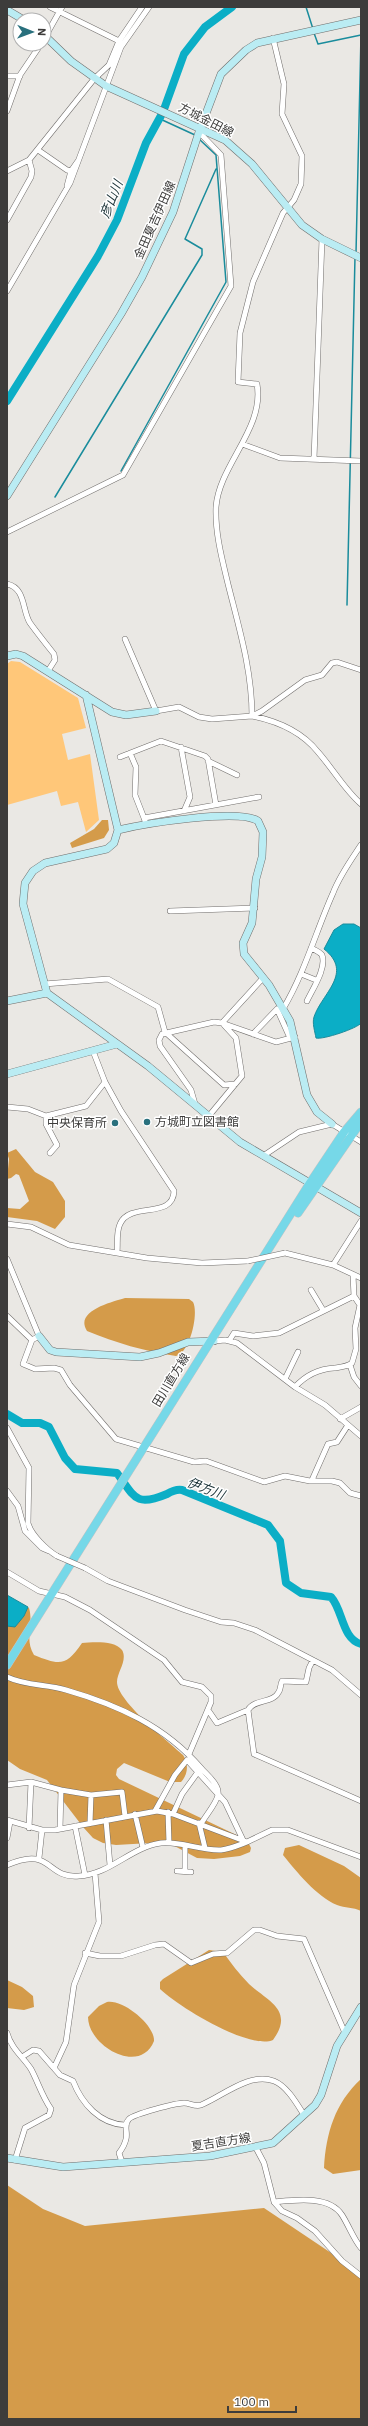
<svg xmlns="http://www.w3.org/2000/svg" width="368" height="2426" font-family="'IBM Plex Sans','Noto Sans JP',sans-serif">
<style>
.green{fill:#ffc779}
.forest{fill:#d49b4a}
.water{fill:#0baec6;stroke:#1a8c9c}
.lines{fill:none;stroke-linecap:round;stroke-linejoin:round}
.stream{stroke:#1a8c9c;stroke-width:1.5}
.river{stroke:#0baec6;stroke-width:8}
.street-casing{stroke:#716e6c;stroke-width:6}
.secondary-casing{stroke:#716e6c;stroke-width:8}
.primary-casing{stroke:#c5c4c4;stroke-width:9}
.street{stroke:#fff;stroke-width:5}
.secondary{stroke:#baecf3;stroke-width:7}
.primary{stroke:#76d8e8;stroke-width:8}
.street-bridge-casing{stroke:#716e6c;stroke-width:6;stroke-linecap:butt}
.street-bridge{stroke:#fff;stroke-width:5}
.poi-dot{fill:#29707d;stroke:#fff;stroke-width:1.5}
.labels{text-anchor:middle;stroke-width:3;stroke-linejoin:round;paint-order:stroke}
.street-label{font-size:12px;fill:#3d3c3b;stroke:#fff}
.poi-label{font-size:12px;fill:#3d3c3b;stroke:#fff;text-anchor:start}
.water-label{font-size:13px;font-style:italic;fill:#1d3439;stroke:#fff}
</style>
<rect width="100%" height="100%" fill="#eae8e4"/>
<path class="green" d="M11,661L20,662L78,698L86,728L62,734L68,760L90,754L99,820L86,832L78,802L61,806L57,791L7,805V664Z"/>
<path class="forest" d="M102,820H108L109,830L104,838L72,848L70,843L94,829Z
M16,1149L35,1172L53,1182L65,1201V1217L55,1229L37,1221L7,1217V1208L20,1209L29,1201L19,1175L16,1174L11,1178L7,1179L9,1159L7,1153Z
M125,1298L189,1299L193,1302C199,1313 190,1353 176,1356C144,1351 116,1343 87,1331C74,1311 112,1302 125,1298Z
M7,1598L29,1608C34,1625 24,1639 34,1655C59,1665 66,1667 82,1643C92,1642 115,1640 122,1650C128,1660 117,1672 117,1682C117,1701 169,1742 183,1755C189,1764 188,1775 181,1782H170L124,1763L117,1769L116,1775L119,1779L247,1840L251,1848L250,1852L240,1856L214,1859L197,1858L167,1842L116,1845L103,1843L93,1838L83,1827L47,1780L20,1769L7,1760Z
M299,1845L344,1866L361,1878V1911C353,1907 345,1908 337,1905C316,1896 297,1872 283,1855L285,1848Z
M209,1950L223,1952C231,1963 239,1974 249,1984C267,2001 295,2010 273,2040C249,2050 179,2007 160,1989V1982L163,1979Z
M7,1980L22,1987L33,1996L34,2007L24,2010L7,2008Z
M107,2002C123,1999 155,2025 154,2041C140,2076 88,2046 88,2017L99,2006Z
M361,2079V2170L333,2174L324,2168C326,2133 335,2103 361,2079Z
M7,2185L43,2209L85,2226L264,2208L361,2273V2419H7Z"/>
<path class="water" d="M343,924H354L361,928V1023C358,1028 323,1040 316,1038C315,1032 312,1023 314,1017C322,993 354,973 324,949L334,930Z
M7,1595L28,1607L24,1616L15,1627L7,1626Z"/>
<g class="lines">
<path class="stream" d="M306,7L313,29
M314,33L318,44L361,35L356,253
M158,118L195,135
M121,471L226,282L216,155L199,139
M55,497L202,255V249L185,239L216,169
M347,605L355,257"/>
<path class="river" d="M7,401L98,256L117,220L146,143L163,112L184,54L205,27L232,7
M7,1414L22,1423H40L49,1427L65,1458L75,1469L117,1473C135,1498 136,1507 167,1494C172,1491 176,1489 182,1490L268,1525L280,1541L286,1583L301,1593L331,1597C343,1610 342,1639 361,1644"/>
<defs>
<path id="street" d="M50,7L119,41
M44,39L62,7
M7,76H20
M7,111L20,75L41,44
M38,150L67,170L71,171L78,161
M7,171L29,160L94,79L109,65L119,41L142,7
M67,186L71,171
M7,220L31,177L32,171L29,160
M7,291L70,183L121,47L149,7
M242,444L280,458L361,461
M314,459L322,239
M7,532L123,475L231,286L221,155L199,132
M7,584C26,588 22,611 30,623C38,634 46,644 54,654L55,660L48,671
M125,639L156,711L179,707L199,717L212,719L252,716L262,711L305,680L322,675L332,663L337,662L361,670
M252,716C252,670 239,628 228,584C222,559 215,533 216,507C219,465 265,428 257,384L238,382L240,333L253,282L283,213L294,200L301,184L302,156L282,114L284,84L273,38
M252,716C277,721 302,732 318,752C333,769 344,789 361,804
M181,747L190,797L184,811
M130,753L136,767L135,795L144,818
M120,757L161,741L205,756L208,759L216,805
M208,761L237,775
M146,824L144,818L259,797
M170,911L255,908
M301,974L316,980
M44,984L108,979L158,1007L165,1032L224,1085L235,1084
M307,1001C312,990 327,968 322,955C320,952 315,950 311,948
M283,1009C305,972 316,931 333,893C340,875 351,860 361,845
M222,1023L263,978
M253,1034L277,1009L290,1038
M93,1051L105,1082L121,1111L174,1191C173,1220 130,1201 120,1224C116,1232 118,1244 117,1252
M195,1104L191,1090L160,1046L159,1040L162,1034L214,1022L222,1023L276,1042L295,1037
M7,1107L28,1109L46,1116L86,1106L105,1082
M46,1116V1124L57,1145L50,1153
M208,1117L242,1076L236,1038L224,1025
M263,1156L299,1132L332,1124L361,1142
M7,1224L31,1227L69,1245L147,1258L202,1263L248,1261
M285,1253L333,1265L361,1278
M7,1259L39,1336L32,1340L23,1364L35,1369L54,1368L61,1370L70,1385L116,1439L194,1462L206,1461L264,1482L285,1476L310,1481H332L340,1483L350,1493L361,1496
M333,1265L361,1221
M311,1290L323,1310
M7,1316L32,1340
M215,1341L225,1340L237,1343L295,1387L325,1405L361,1436
M229,1341L234,1333L253,1336L279,1333L354,1296
M350,1365L354,1377L361,1386
M285,1379L298,1352
M295,1387C306,1375 318,1369 334,1368C342,1367 346,1367 352,1363L356,1349L355,1328L360,1305L354,1296L353,1275
M340,1419L361,1407
M7,1428L29,1468L28,1523C31,1535 47,1550 57,1556
M312,1480L328,1444L337,1442L348,1425
M7,1491L18,1506L25,1531L42,1548L49,1551
M85,1568L108,1581L185,1610L221,1622L234,1623L255,1630L332,1670L361,1695
M7,1572L39,1591L65,1597L90,1610L164,1660L182,1682L202,1687L211,1696V1702L189,1754
M7,1677C26,1686 46,1684 66,1690C118,1705 165,1726 201,1768C207,1775 220,1785 218,1795C216,1804 206,1815 201,1824
M208,1710L217,1723L248,1710C254,1699 273,1703 278,1693C281,1690 280,1685 282,1681L306,1682L309,1668L313,1660
M248,1710L254,1754L361,1801
M7,1785L31,1782
M155,1811L175,1775L187,1760L225,1802L243,1840
M168,1812L169,1843
M135,1814L143,1848
M173,1814L182,1794L198,1772
M7,1820L42,1830H55L157,1811L173,1814L247,1842L272,1830H288L361,1857
M106,1820L110,1865
M90,1823L91,1795
M199,1823L205,1848
M75,1826L85,1875
M29,1828L31,1782L61,1790
M60,1829L61,1790L91,1795L122,1792L125,1816
M7,1838L10,1822
M39,1858L42,1830
M7,1865C53,1845 45,1879 79,1876C109,1875 131,1847 161,1843C181,1841 201,1851 221,1850C230,1849 239,1845 247,1842
M177,1871L191,1872
M185,1871V1845
M85,1953L100,1956H121L155,1945L164,1944L191,1963L213,1954L227,1953L254,1930H260L277,1936L304,1939L345,2033
M7,2033C11,2048 23,2057 31,2069C38,2082 42,2096 51,2109L49,2115L25,2128L15,2160
M22,2057L33,2050L39,2051L60,2075L73,2081C82,2104 100,2124 125,2125
M54,2068L66,2042L74,1985L99,1922L95,1873
M256,2148L264,2163L274,2202L282,2211L297,2218L315,2231L342,2261L361,2276
M122,2162L119,2153C122,2149 125,2144 126,2139C128,2132 123,2125 129,2119C134,2114 176,2103 184,2103C190,2103 195,2107 201,2105C223,2096 249,2072 274,2081C287,2086 297,2104 304,2115
M274,2202C295,2200 329,2195 342,2215C349,2226 353,2238 361,2248"/>
<path id="secondary" d="M7,10L24,20
M44,35L71,61L106,86L225,140L252,164L302,225L322,239L361,258
M7,496L121,314L142,277L173,212L199,132L221,74L246,50L257,43L361,20
M7,656L16,654L23,656L112,712L126,715L156,711
M86,695L118,830L114,843L107,849L45,863L33,871L25,883L23,904L47,993L148,1066L240,1142L361,1213
M118,830C143,824 239,808 258,821L263,832L262,857L256,879L252,923L243,943L244,954L269,985L290,1021L307,1095L317,1112L332,1124
M7,1001L47,993
M7,1074L117,1044
M39,1336L50,1350L56,1352L140,1357L159,1353L188,1342L214,1341
M7,2158L63,2167L210,2156L273,2143L315,2105L321,2095L337,2046L361,2007"/>
<path id="primary" d="M298,1213L361,1122
M7,1665L310,1183L344,1132L361,1112"/>
</defs>
<use href="#street" class="street-casing"/>
<use href="#secondary" class="secondary-casing"/>
<use href="#primary" class="primary-casing"/>
<use href="#street" class="street"/>
<use href="#secondary" class="secondary"/>
<use href="#primary" class="primary"/>
<defs>
<path id="street-bridge" d="M248,1261L285,1253
M57,1556L85,1568"/>
</defs>
<use href="#street-bridge" class="street-bridge-casing"/>
<use href="#street-bridge" class="street-bridge"/>
</g>
<g class="poi-dot">
<circle cx="147" cy="1122" r="4"/>
<circle cx="115" cy="1123" r="4"/>
</g>
<g class="labels">
<g class="street-label">
<text transform="translate(206 120) rotate(27)" y="4">方城金田線</text>
<text transform="translate(155 220) rotate(-66)" y="4">金田夏吉伊田線</text>
<text transform="translate(171 1380) rotate(-59)" y="4">田川直方線</text>
<text transform="translate(221 2142) rotate(-9)" y="4">夏吉直方線</text>
</g>
<g class="poi-label">
<text x="155" y="1126">方城町立図書館</text>
<text x="107" y="1127" text-anchor="end">中央保育所</text>
</g>
<g class="water-label">
<text transform="translate(111 199) rotate(-68)" y="5">彦山川</text>
<text transform="translate(206 1488) rotate(21)" y="5">伊方川</text>
</g>
</g>
<rect width="368" height="2426" fill="none" stroke="#3d3c3b" stroke-width="16"/>
<g transform="translate(32 32) rotate(91)"><circle r="19" fill="#ffffff" stroke="#b1b1b1"/>
<path d="M0-3L7 15L0 10L-7 15Z" fill="#29707d"/>
<text y="-6" font-size="11" font-weight="bold" text-anchor="middle" fill="#3d3c3b">N</text>
</g>
<path d="M228 2406v6h68v-6" fill="none" stroke="#3d3c3b" stroke-width="2"/>
<text x="234" y="2406" font-size="12" fill="#3d3c3b" stroke="#ffffff" stroke-width="3" paint-order="stroke">100 m</text>
</svg>
